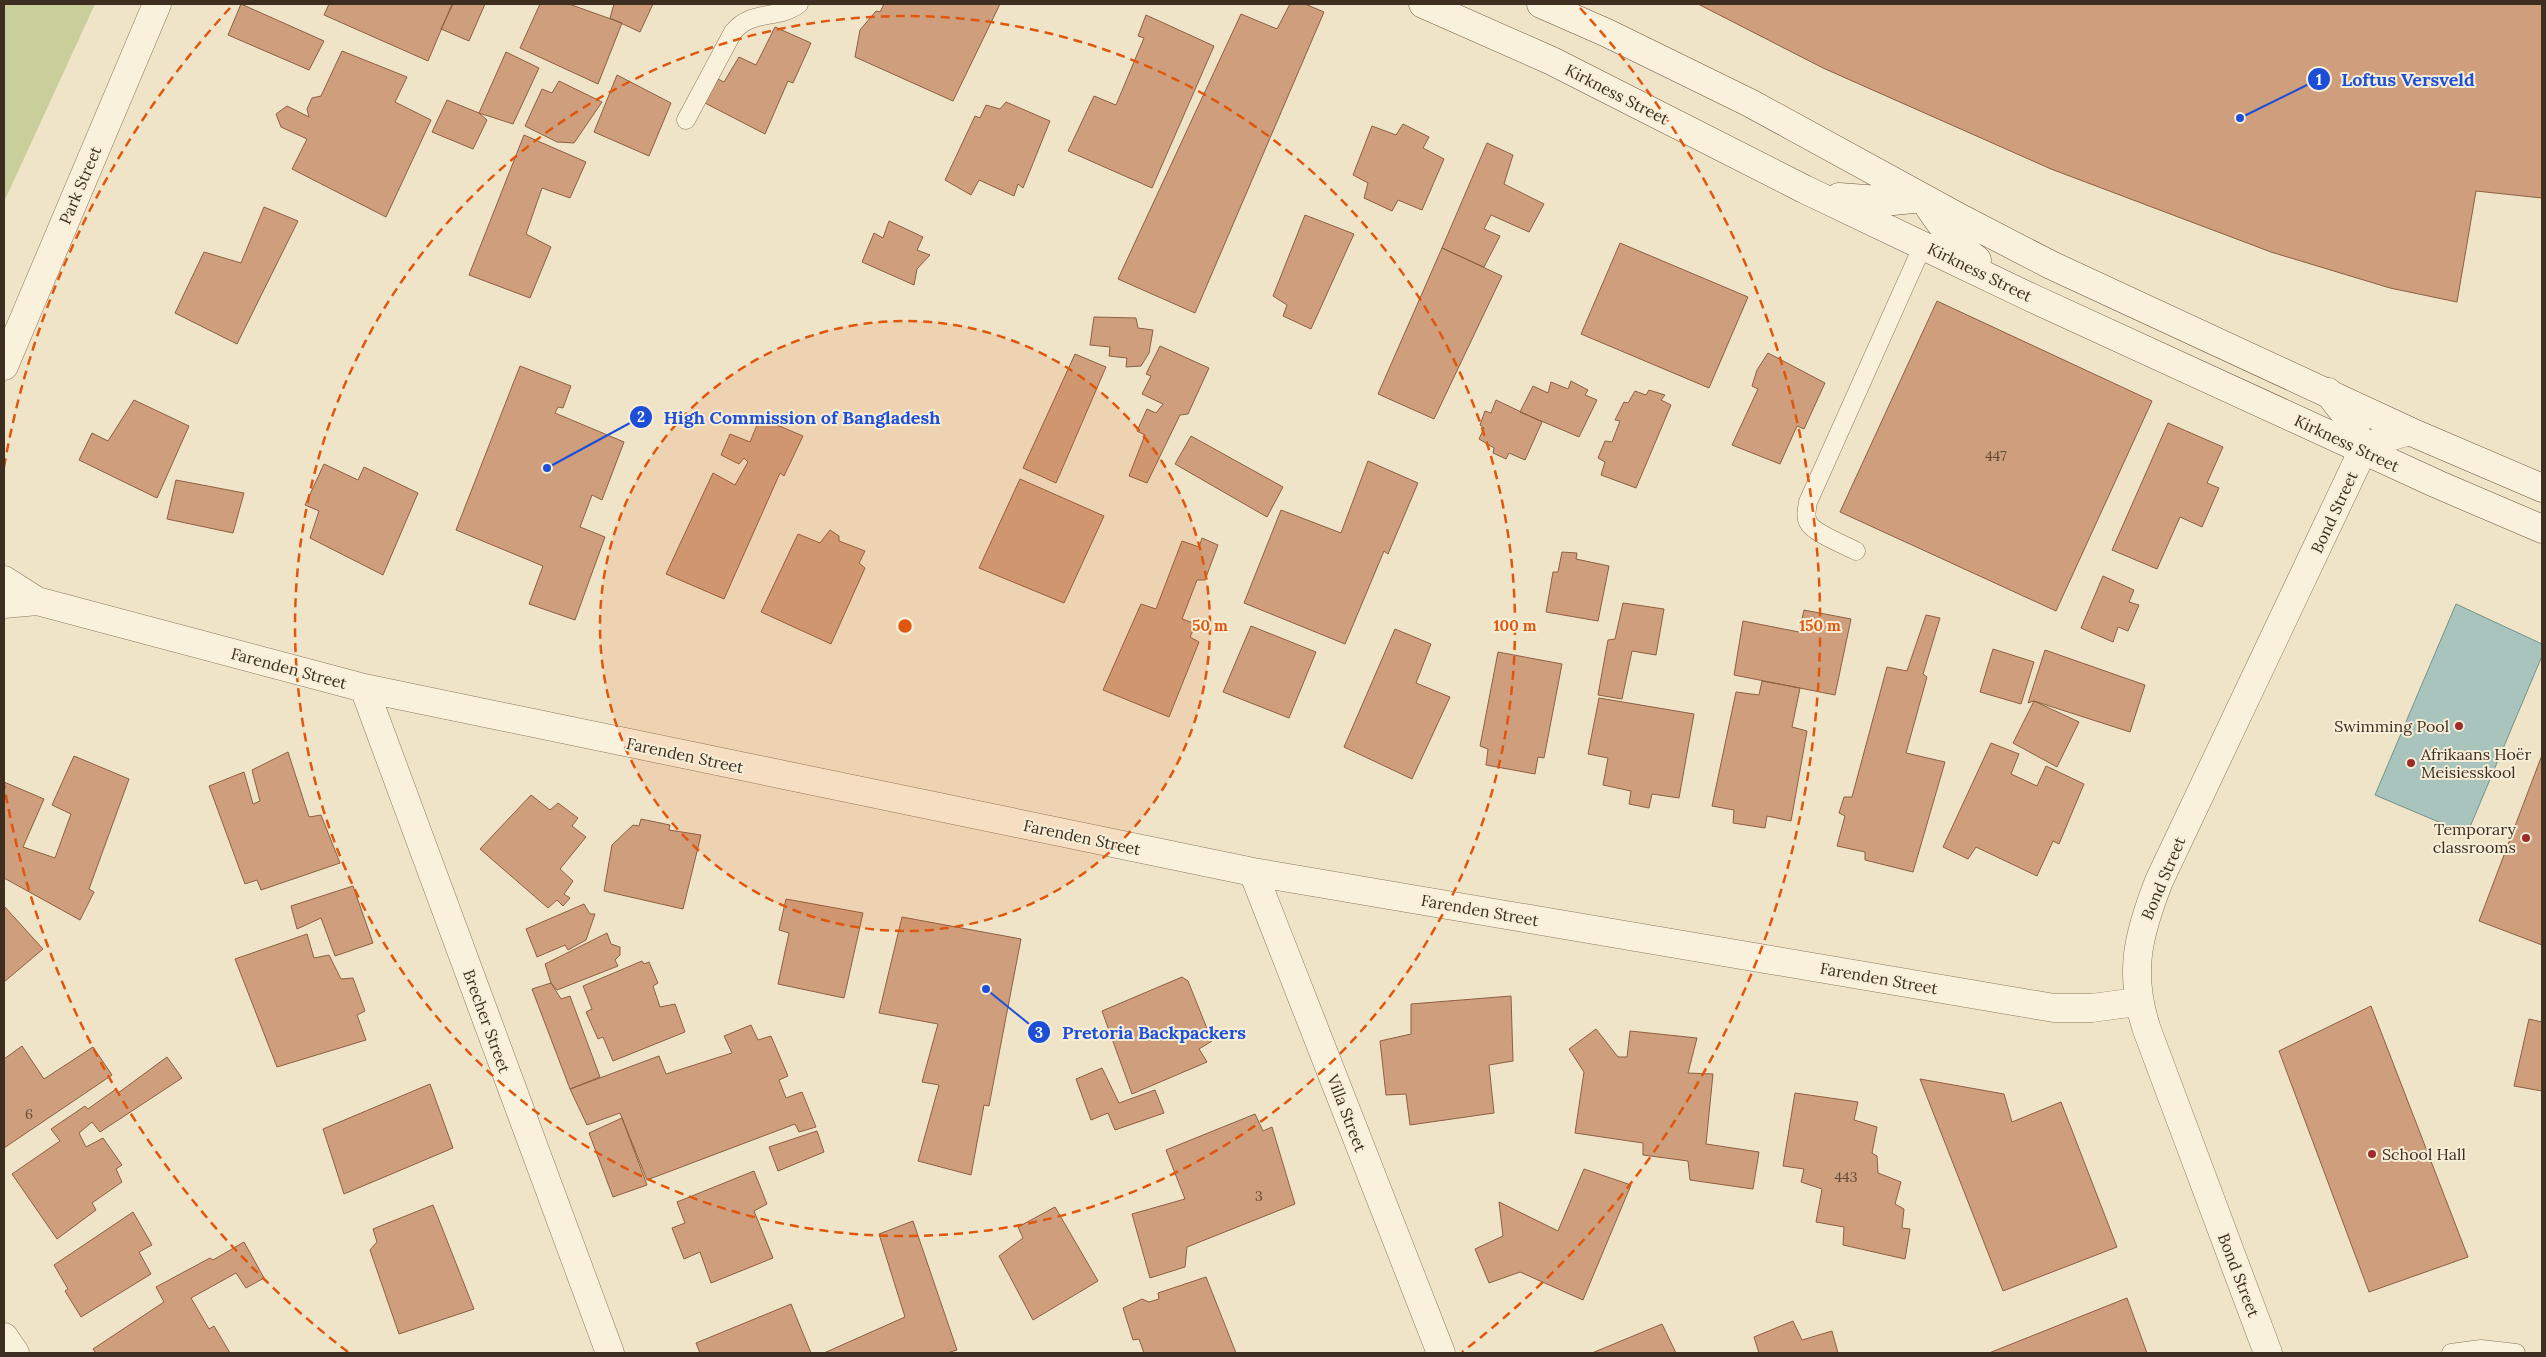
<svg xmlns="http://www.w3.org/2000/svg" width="2546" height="1357" font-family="Lora,serif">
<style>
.green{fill:#c9cf9b}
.water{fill:#a9c4bc;stroke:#6f938a}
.building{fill:#cf9f7d;stroke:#8d5f41}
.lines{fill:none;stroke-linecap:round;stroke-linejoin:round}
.lane-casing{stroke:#8d765c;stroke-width:19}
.street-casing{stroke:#8d765c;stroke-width:29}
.secondary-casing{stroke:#6f573f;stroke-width:29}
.lane{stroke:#faf1dc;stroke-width:18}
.street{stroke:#faf1dc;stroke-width:28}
.secondary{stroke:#faf1dc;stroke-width:28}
.ring{fill:none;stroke:#df570d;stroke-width:2.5;stroke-dasharray:9 6}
.poi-dot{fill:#9e2a2b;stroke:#f7eed8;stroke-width:2}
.labels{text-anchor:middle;stroke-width:4;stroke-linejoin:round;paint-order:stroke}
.number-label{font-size:14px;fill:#624a37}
.street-label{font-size:16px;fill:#3d2e20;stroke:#f7eed8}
.poi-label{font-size:16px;fill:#3d2e20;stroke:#f7eed8;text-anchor:end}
.centre{fill:#df570d;stroke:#f7eed8;stroke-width:2.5}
.ring-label{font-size:15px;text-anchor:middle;font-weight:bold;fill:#df570d;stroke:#f7eed8;stroke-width:4;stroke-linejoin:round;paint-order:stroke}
.leader{fill:none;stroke:#1d4ed8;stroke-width:2}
.callout-dot{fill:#1d4ed8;stroke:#f7eed8;stroke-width:2}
.mark-label{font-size:15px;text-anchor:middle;font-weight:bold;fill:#fff}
.callout-label{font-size:18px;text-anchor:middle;font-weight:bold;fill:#1d4ed8;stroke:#f7eed8;stroke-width:4;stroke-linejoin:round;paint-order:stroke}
</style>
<rect width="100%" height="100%" fill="#f0e4c8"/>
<path class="green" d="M4,4H95L4,202Z"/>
<path class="water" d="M2456,604L2542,644V656L2467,834L2375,795Z"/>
<path class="building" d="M241,4L324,41L309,70L228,35Z
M329,4H452L428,61L324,15Z
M453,4H485L469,41L441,29Z
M540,4H569L622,23L598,84L520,48Z
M614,4H653L640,32L610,18Z
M884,4H1000L953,101L855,57L860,30L876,11L880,12Z
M1290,4H1305L1324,12L1195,313L1118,279L1241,14L1277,29Z
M1698,4H2542V198L2476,191L2457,302L2390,288L2271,252L2051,169L1823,68Z
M1146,15L1214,46L1152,188L1068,151L1094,96L1116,105L1144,38L1138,36Z
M775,27L811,43L793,83L788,81L765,134L703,102L716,78L724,82L739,57L756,65Z
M342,51L407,77L395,102L431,120L386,217L292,169L307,139L281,127L276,114L287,106L309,117L307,109L312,98L321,96Z
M506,52L539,68L513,124L479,113Z
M617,75L671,103L649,156L594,132Z
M559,81L602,102L574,143L557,142L525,126L542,89L552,93Z
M447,100L479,113L487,120L473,149L432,132Z
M1006,102L1050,121L1023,188L1018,184L1014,196L979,180L971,195L945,180L975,116L980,118L986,105L1000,109Z
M1403,124L1429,137L1423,148L1444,159L1422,210L1398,200L1392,211L1364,198L1368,183L1353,175L1372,126L1396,135Z
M524,135L586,162L570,198L542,188L526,234L551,247L530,298L469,275Z
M1487,143L1513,155L1504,184L1544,204L1529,232L1491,215L1484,229L1500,236L1484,267L1442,248Z
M264,207L298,221L237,344L175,313L204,252L241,263Z
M1305,215L1354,234L1311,329L1283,316L1287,305L1273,296Z
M889,221L923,237L917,250L930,255L917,269L914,285L862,262L874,233L883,238Z
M1620,243L1748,297L1709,388L1581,334Z
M1442,248L1502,276L1434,419L1378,394Z
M1937,301L2152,401L2056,611L1840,512Z
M1094,317L1136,318L1138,328L1153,330L1149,353L1141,366L1126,367L1127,358L1109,356L1110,347L1090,345Z
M1160,346L1209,368L1188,414L1180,415L1147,483L1129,476L1145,435L1137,431L1147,409L1156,413L1163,404L1142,394L1151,376L1146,374Z
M1768,353L1825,383L1804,429L1797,426L1780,464L1732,445L1758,389L1752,386L1757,370Z
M1075,354L1106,367L1056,483L1023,468Z
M520,366L571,386L563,408L558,407L555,413L624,442L602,500L592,495L580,527L605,537L575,620L529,604L543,566L456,530Z
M1571,381L1588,390L1585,395L1597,400L1579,437L1520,412L1533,386L1548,393L1551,382L1568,389Z
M1649,390L1665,395L1661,400L1671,405L1636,488L1601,475L1605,462L1598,458L1605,441L1612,442L1620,421L1615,420L1624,402L1628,403L1635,391L1646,395Z
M134,400L189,426L157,498L79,460L92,433L108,441Z
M1496,400L1542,422L1525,460L1509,453L1506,459L1493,453L1494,448L1479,439L1484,428L1480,425L1485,411L1491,413Z
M760,418L803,436L784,476L780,473L724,599L666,574L713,473L735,485L748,462L744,458L739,464L721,455L730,434L750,442Z
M2168,423L2223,447L2207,483L2219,488L2202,527L2180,517L2157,569L2112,550Z
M1191,436L1283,487L1267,517L1175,464Z
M1368,461L1418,483L1388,554L1384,551L1345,644L1244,603L1281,510L1341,533Z
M324,464L358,480L364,467L418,493L383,575L310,538L319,511L305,505Z
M1020,479L1104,516L1064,603L979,568Z
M176,480L244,493L233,533L167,519Z
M830,530L839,536V541L865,551L859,563L865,568L831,644L761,612L798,534L820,543Z
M1202,538L1218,545L1205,580H1197L1182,619L1196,624L1190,637L1199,642L1169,717L1103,690L1141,604L1156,609L1182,541L1199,547Z
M1562,552L1577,553L1576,559L1609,566L1598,621L1546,612L1553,572H1558Z
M2103,576L2134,590L2129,602L2139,605L2128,631L2118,627L2113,642L2081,628Z
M1623,603L1664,609L1656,655L1632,651L1622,699L1598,695L1608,640L1615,639Z
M1804,610L1851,619L1835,695L1734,675L1743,621L1799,632Z
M1926,615L1940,618L1923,674L1927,677L1906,753L1945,762L1913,872L1865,860V852L1837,846L1845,816L1839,813L1844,797H1852L1887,667L1907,671Z
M1251,626L1316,652L1289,718L1223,692Z
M1395,629L1431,644L1416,683L1450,697L1412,779L1344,747Z
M1993,649L2034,662L2021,704L1980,692Z
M2045,650L2145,685L2130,732L2034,701L2028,703Z
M1498,652L1562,664L1544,758L1538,757L1535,774L1486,765L1488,749L1480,746Z
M1762,681L1800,688L1792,727L1807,731L1791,821L1767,816L1765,828L1733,823L1734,810L1712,806L1736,692L1759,695Z
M1599,698L1694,714L1679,798L1652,794L1649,808L1629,804L1631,791L1603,785L1608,758L1588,754Z
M2034,701L2079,722L2057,767L2013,743Z
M1991,743L2019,754L2011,774L2037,786L2046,766L2084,784L2059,844L2053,841L2037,876L1976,847L1968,859L1943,847Z
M288,752L309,817L321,815L340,863L261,890L257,880L245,884L209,786L244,772L253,804L260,801L252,770Z
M2542,755V945L2479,921Z
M74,756L129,779L89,889L94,892L80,920L4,878V782L44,799L23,847L55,858L71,814L52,805Z
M531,795L550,810L558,803L578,818L572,826L586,837L560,869L573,881L564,894L570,898L563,906L557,900L548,908L480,849Z
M641,819L670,825L669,830L701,835L683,909L604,891L612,845L633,825L639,826Z
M353,886L373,943L335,956L321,918L297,929L291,906Z
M786,899L863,913L844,998L778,984L789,933L779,930Z
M584,904L590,914H595L586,940L568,950L565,945L537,957L526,929Z
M4,906L43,949L4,982Z
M902,917L1021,939L989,1106L984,1105L971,1175L918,1161L939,1085L922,1082L938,1024L879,1013Z
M607,933L611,944L620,947V955L615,960L618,966L557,990L551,983L545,964Z
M307,934L314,958L329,955L341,979L353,978L365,1011L357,1015L366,1040L277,1067L235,959Z
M642,961L644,964L649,962L658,983L653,986L660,1007L675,1004L685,1032L613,1061L603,1037L598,1039L586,1012L592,1009L583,986Z
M1182,977L1188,981L1212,1041L1199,1049L1207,1062L1132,1094L1102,1011Z
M551,983L561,999L570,996L600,1077L570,1089L532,989Z
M1511,996L1513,1061L1489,1065L1494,1113L1410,1125L1406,1094L1386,1095L1380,1041L1411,1034V1004Z
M2371,1006L2468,1257L2369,1292L2279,1051Z
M2529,1019L2542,1022V1091L2514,1086Z
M751,1025L758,1040L771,1036L788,1076L779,1080L786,1098L802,1092L816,1127L799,1132L795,1124L647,1180L620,1113L587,1125L570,1089L659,1056L666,1074L732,1053L724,1036Z
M1596,1029L1618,1057H1627L1630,1031L1697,1038L1688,1073L1713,1074L1706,1144L1759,1152L1753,1189L1690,1180L1688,1161L1643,1155V1143L1575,1133L1584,1072L1569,1049Z
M22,1046L44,1079L93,1047L112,1075L4,1148V1059Z
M167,1057L182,1078L100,1132L92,1122L79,1133L86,1147L103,1138L122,1165L116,1169L122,1182L92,1203L96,1210L57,1239L12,1174L60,1141L51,1129L85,1106L88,1109L116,1089L118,1093Z
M1102,1068L1119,1103L1155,1090L1164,1113L1115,1130L1108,1113L1091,1120L1076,1079Z
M1920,1079L2004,1094L2012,1122L2061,1102L2117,1247L2003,1291Z
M430,1084L453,1148L344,1194L323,1129Z
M1795,1093L1858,1102L1854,1120L1877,1127L1872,1153L1877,1156L1878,1173L1901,1182L1895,1204L1904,1209L1902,1228L1910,1229L1905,1259L1843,1245L1844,1227L1816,1222L1822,1189L1801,1182L1804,1169L1783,1166Z
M1255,1114L1263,1131L1272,1127L1295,1204L1187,1247L1185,1267L1150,1278L1132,1214L1185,1199L1166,1150Z
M622,1118L647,1185L613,1197L589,1133Z
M817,1131L824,1152L778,1171L769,1147Z
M1584,1169L1631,1185L1583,1300L1520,1272L1489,1283L1475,1249L1503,1236L1499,1202L1558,1231Z
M754,1171L767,1204L754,1211L773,1258L711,1283L700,1252L684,1259L672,1228L685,1223L677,1202Z
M433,1205L474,1309L399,1334L370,1250L377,1242L373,1229Z
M1055,1207L1098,1281L1033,1320L999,1256L1023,1238L1018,1227Z
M133,1212L152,1245L139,1252L151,1274L81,1317L65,1291L68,1289L54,1265Z
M913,1221L957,1350L947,1353H824L905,1317L879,1234Z
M244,1242L264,1278L246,1288L236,1273L191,1298L209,1329L214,1326L230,1353H96L93,1349L164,1302L156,1287L210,1258L213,1260Z
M1206,1277L1236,1353H1144L1139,1339L1133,1340L1123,1308L1142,1299L1149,1302L1159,1299L1158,1293Z
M2127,1298L2147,1353H1989Z
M791,1304L811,1353H700L696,1343Z
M1793,1321L1802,1340L1832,1331L1838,1353H1759L1754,1337Z
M1662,1324L1676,1353H1592Z"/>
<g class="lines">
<defs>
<path id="lane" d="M686,120L733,32C752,9 778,20 799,4
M1856,551C1845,545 1813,533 1808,522C1805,516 1807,509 1808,502L1923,245
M2451,1353L2481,1349L2516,1353"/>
<path id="street" d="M4,366L157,4
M2328,392L2352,423L2363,450
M4,580L37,601
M4,604L37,601L364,688L1253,872L2054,1008H2092L2137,1002
M364,688L610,1353
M1253,872L1441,1353
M4,1337L15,1353
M2268,1353L2147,1030C2128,973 2138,935 2159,881L2363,450L2386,438L2409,431"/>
<path id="secondary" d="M1423,4L1552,61L1804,189L2032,298L2437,484L2542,529
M1541,4L1607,33L1750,103L1962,219L2051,265L2409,431L2542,488
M1839,197L1893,201L1923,198C1939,223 1953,242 1977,260"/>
</defs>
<use href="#lane" class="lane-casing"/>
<use href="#street" class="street-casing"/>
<use href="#secondary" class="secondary-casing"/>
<use href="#lane" class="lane"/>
<use href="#street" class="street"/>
<use href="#secondary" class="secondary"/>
</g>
<circle cx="905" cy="626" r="305" fill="#df570d" fill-opacity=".12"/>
<g class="ring">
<circle cx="905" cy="626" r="305"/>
<circle cx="905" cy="626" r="610"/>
<path d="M348 1352A915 915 0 0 1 4 785M4 467A915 915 0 0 1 230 8M1580 8A915 915 0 0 1 1462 1352"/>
</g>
<g class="poi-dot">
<circle cx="2459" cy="726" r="5"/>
<circle cx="2411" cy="763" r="5"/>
<circle cx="2526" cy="838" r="5"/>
<circle cx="2372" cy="1154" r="5"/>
</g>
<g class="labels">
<g class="number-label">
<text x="1996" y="461">447</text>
<text x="29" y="1119">6</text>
<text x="1846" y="1182">443</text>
<text x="1259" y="1201">3</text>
</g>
<g class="street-label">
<text transform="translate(1617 94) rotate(27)" y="6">Kirkness Street</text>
<text transform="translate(80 185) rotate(-67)" y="6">Park Street</text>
<text transform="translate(1980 272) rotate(26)" y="6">Kirkness Street</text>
<text transform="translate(2347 443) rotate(25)" y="6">Kirkness Street</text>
<text transform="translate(2334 512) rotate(-65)" y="6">Bond Street</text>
<text transform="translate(289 668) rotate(15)" y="6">Farenden Street</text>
<text transform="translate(685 755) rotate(12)" y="6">Farenden Street</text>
<text transform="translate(1082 837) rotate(12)" y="6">Farenden Street</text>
<text transform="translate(2163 878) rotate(-67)" y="6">Bond Street</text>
<text transform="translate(1480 910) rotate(10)" y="6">Farenden Street</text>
<text transform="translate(1879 978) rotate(10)" y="6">Farenden Street</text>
<text transform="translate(487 1021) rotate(70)" y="6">Brecher Street</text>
<text transform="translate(1347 1113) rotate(69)" y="6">Villa Street</text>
<text transform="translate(2239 1275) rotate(69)" y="6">Bond Street</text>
</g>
<g class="poi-label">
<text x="2449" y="732">Swimming Pool</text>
<text x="2421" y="760" text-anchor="start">Afrikaans Hoër<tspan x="2421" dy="18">Meisiesskool</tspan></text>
<text x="2516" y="835">Temporary<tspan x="2516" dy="18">classrooms</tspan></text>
<text x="2382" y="1160" text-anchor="start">School Hall</text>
</g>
</g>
<circle cx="905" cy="626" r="8" class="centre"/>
<g class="ring-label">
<text x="1210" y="631">50 m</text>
<text x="1515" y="631">100 m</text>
<text x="1820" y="631">150 m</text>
</g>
<path class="leader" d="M2240 118L2319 79M547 468L641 417M986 989L1039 1032"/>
<g class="callout-dot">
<circle cx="2240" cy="118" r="5"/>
<circle cx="547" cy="468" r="5"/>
<circle cx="986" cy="989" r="5"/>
<circle cx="2319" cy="79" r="12"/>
<circle cx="641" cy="417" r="12"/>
<circle cx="1039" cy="1032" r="12"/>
</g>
<g class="mark-label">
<text x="2319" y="85">1</text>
<text x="641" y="422">2</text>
<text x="1039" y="1038">3</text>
</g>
<g class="callout-label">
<text x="2408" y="86">Loftus Versveld</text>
<text x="802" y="424">High Commission of Bangladesh</text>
<text x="1154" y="1039">Pretoria Backpackers</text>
</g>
<rect width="2546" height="1357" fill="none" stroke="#3d2e20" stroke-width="10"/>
</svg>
